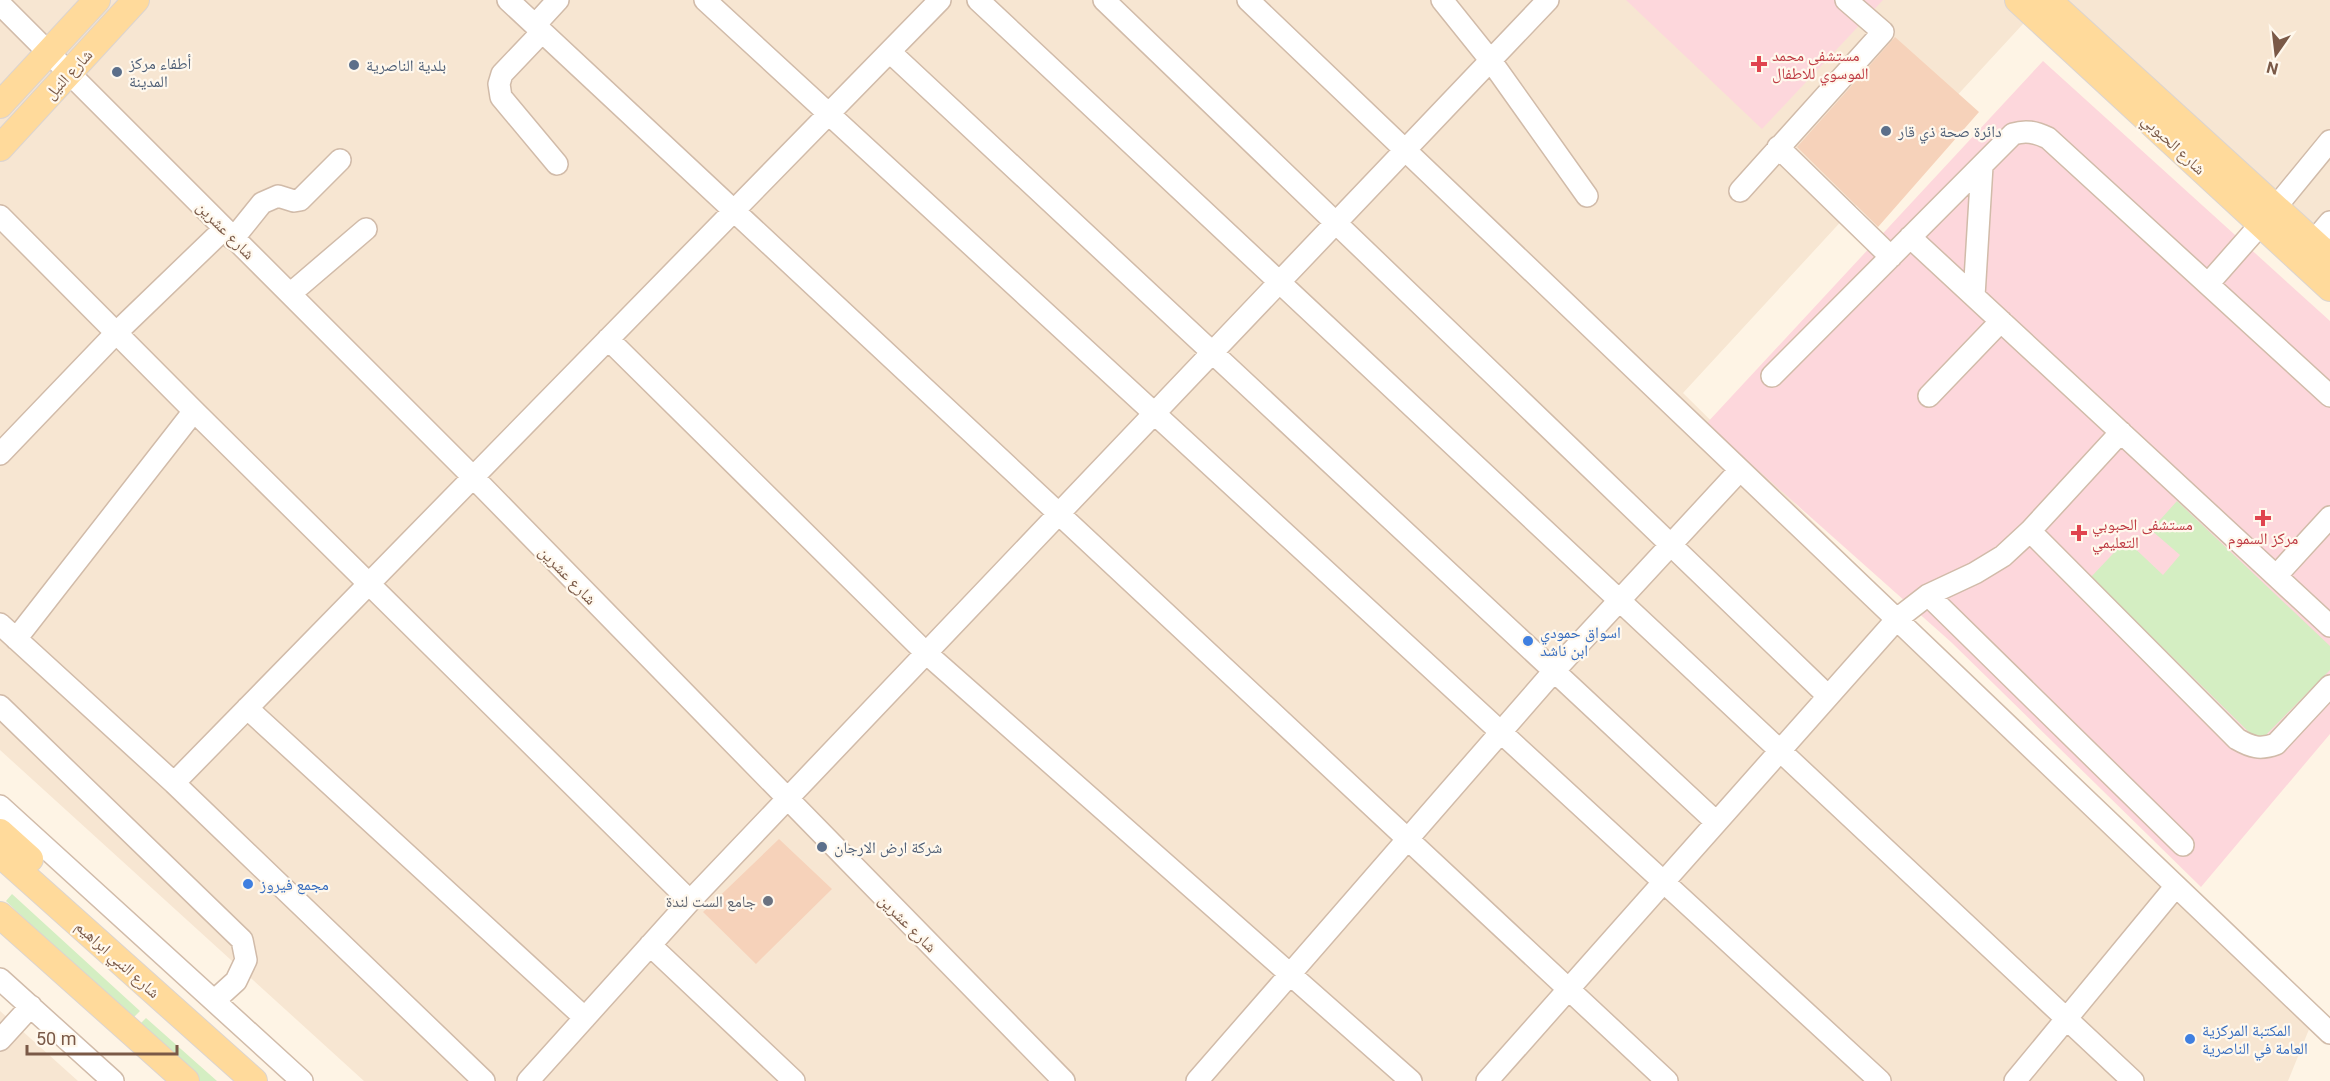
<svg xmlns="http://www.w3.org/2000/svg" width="2330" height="1081" font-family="Roboto,'Noto Naskh Arabic',sans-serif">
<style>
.residential{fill:#f7e6d2}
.medical{fill:#fdd7dc}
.green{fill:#d4eec2}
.building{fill:#f6d2ba}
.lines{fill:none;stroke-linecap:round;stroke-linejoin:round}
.minor-casing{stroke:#d1bba9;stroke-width:24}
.major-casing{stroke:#dcd4cf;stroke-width:28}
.minor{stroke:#fff;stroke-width:21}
.major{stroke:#ffda9b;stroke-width:26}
.health-dot{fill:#e0444e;stroke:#fff8ed;stroke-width:2}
.service-dot{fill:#5c6f8a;stroke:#fff8ed;stroke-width:2}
.shop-dot{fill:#3f7fe0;stroke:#fff8ed;stroke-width:2}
.worship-dot{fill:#6b7280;stroke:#fff8ed;stroke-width:2}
.labels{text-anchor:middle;stroke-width:4.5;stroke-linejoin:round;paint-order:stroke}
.health-label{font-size:16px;fill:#be3a42;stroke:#fff8ed;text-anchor:start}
.service-label{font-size:16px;fill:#4e5e75;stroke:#fff8ed;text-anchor:start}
.street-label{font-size:16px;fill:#7a5947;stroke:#fff8ed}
.shop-label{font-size:16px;fill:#366cbe;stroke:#fff8ed;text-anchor:start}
.worship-label{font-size:16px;fill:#5b616d;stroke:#fff8ed;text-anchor:end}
</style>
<rect width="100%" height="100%" fill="#fef4e5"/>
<path class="residential" d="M0,0H2045L1683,393L2314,1017L2288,1081H364L0,750Z
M2060,0H2330V247Z
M0,1011L78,1081H0Z"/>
<path class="medical" d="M1626,0H1883L1762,129Z
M2043,61L2330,321V734L2201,887L1951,642L1706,424Z"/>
<path class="green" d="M2177,501L2330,646V670L2259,742L2091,577L2126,540L2163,575L2180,555L2151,530Z
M12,894L140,1011L131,1020L6,901Z
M146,1018L217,1081H196L138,1026Z"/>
<path class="building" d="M1895,37L1979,112L1878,227L1797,147Z
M779,839L832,889L756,964L703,912Z"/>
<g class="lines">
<defs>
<path id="minor" d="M508,0L1667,1081
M705,0L1880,1081
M978,0L2133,1081
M1104,0L1828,696
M1248,0L2330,1033
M1442,0L1491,61L1587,196
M0,4L473,477L1064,1081
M535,25L558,0
M542,32L502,74L499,84L501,97L557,164
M890,52L1716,822
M1778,147L1891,257
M1740,191L1883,32L1846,0
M0,216L194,411L690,901
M1910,237L2330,626
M233,239L262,203L278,196L294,201L300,200L340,160
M2303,254L2330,222
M2208,284L2275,208L2330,141
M290,294L366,229
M1974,296L1982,166
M608,339L926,653L1411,1081
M1772,376L2013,134C2026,130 2035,132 2048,138L2330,396
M1929,396L2001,321
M0,454L116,333L224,229
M2030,531L2237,739C2251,747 2260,750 2276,744L2330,686
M2276,576L2330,517
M1928,595L2183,845
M0,624L174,783L484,1081
M16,639L194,411
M0,706L242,940L246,960L236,981L214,1001
M247,708L585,1018
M174,783L940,0
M0,806L302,1081
M650,945L794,1081
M0,979L113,1081
M0,1040L31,1006
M528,1081L690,901L1548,0
M1197,1081L1554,671L1740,470
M1487,1081L1897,619L1928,595L1975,573L2003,556L2030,531L2121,432
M2015,1081L2176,886"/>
<path id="major" d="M2018,0L2330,288
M2048,0L2330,257
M0,105L97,0
M0,148L136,0
M0,832L30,859
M0,854L254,1081
M0,915L186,1081"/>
</defs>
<use href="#minor" class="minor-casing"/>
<use href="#major" class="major-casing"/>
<use href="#minor" class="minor"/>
<use href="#major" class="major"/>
</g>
<g class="health-dot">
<path d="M1756 55h6v6h6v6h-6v6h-6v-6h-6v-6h6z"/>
<path d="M2260 509h6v6h6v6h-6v6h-6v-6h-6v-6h6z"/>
<path d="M2076 524h6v6h6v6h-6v6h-6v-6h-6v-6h6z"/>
</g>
<g class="service-dot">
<circle cx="354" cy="65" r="6"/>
<circle cx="117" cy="72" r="6"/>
<circle cx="1886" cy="131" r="6"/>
<circle cx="822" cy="847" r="6"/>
</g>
<g class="shop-dot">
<circle cx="1528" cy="641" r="6"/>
<circle cx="248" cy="884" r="6"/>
<circle cx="2190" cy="1039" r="6"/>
</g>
<circle class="worship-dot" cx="768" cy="901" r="6"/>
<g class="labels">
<g class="health-label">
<text x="1772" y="61">مستشفى محمد<tspan x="1772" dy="18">الموسوي للاطفال</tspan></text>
<text x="2092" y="530">مستشفى الحبوبي<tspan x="2092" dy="18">التعليمي</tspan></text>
<text x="2263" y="544" text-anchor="middle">مركز السموم</text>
</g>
<g class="service-label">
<text x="129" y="69">أطفاء مركز<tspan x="129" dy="18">المدينة</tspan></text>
<text x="366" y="71">بلدية الناصرية</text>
<text x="1898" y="137">دائرة صحة ذي قار</text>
<text x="834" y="853">شركة ارض الارجان</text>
</g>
<g class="street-label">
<text transform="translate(68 74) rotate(-47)" y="6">شارع النيل</text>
<text transform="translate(2174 144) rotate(43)" y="6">شارع الحبوبي</text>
<text transform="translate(226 230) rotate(45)" y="6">شارع عشرين</text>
<text transform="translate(568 575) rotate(46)" y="6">شارع عشرين</text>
<text transform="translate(908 923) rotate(45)" y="6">شارع عشرين</text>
<text transform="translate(118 959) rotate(42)" y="6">شارع النبي ابراهيم</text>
</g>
<g class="shop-label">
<text x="1540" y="638">اسواق حمودي<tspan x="1540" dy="18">ابن ناشد</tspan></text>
<text x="260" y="890">مجمع فيروز</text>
<text x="2202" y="1036">المكتبة المركزية<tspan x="2202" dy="18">العامة في الناصرية</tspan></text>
</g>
<g class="worship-label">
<text x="756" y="907">جامع الست لندة</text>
</g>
</g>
<g transform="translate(2276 54) rotate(194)" stroke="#fff8ed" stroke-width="4.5" paint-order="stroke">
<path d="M0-4.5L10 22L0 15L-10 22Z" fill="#7a5947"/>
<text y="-9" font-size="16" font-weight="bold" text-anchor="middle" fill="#7a5947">N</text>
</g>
<path d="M27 1045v9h150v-9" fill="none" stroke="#7a5947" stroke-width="3"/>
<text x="36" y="1045" font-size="18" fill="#7a5947" stroke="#fff8ed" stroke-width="4.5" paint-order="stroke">50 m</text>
</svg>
